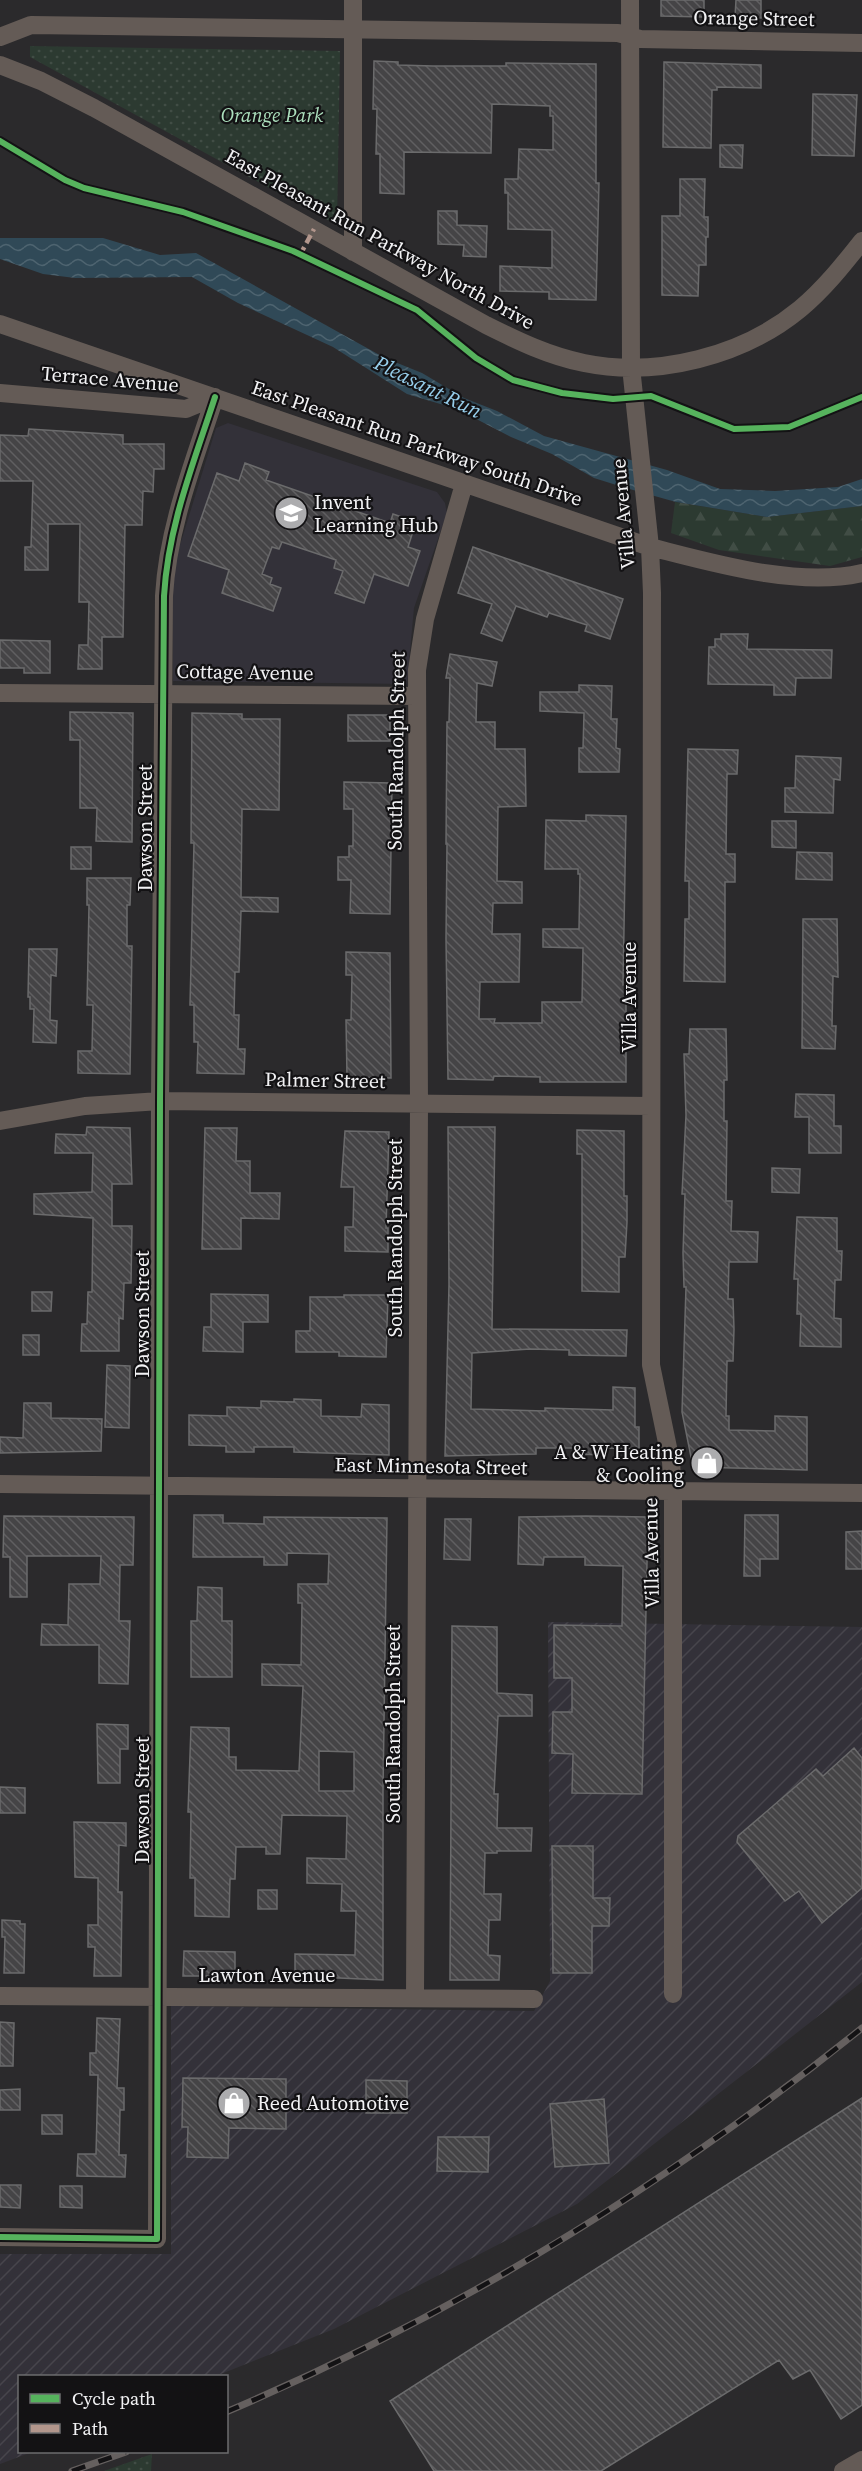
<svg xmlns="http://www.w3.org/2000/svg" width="862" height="2471" font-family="'Source Serif 4',serif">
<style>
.built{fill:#333139}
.industrial{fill:url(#industrial-furrows)}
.grass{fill:url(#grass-dots)}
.forest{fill:url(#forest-firs)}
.water{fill:url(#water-waves)}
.building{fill:url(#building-back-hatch);stroke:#6b6b6c;stroke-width:1.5;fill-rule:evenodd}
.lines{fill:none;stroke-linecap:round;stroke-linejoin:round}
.minor{stroke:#645b56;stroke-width:18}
.rail-casing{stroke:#65605f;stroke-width:7}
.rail{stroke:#131214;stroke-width:4.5;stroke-dasharray:14;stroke-linecap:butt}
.quiet{stroke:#b2968c;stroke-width:4.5;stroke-dasharray:9 4.5;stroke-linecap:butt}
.cycleway-casing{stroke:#131214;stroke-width:10}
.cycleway{stroke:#56b35d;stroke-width:6}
.labels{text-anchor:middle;stroke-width:4.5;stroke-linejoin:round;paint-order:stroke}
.street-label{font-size:20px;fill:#f2f2f4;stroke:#131214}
.park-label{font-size:20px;font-style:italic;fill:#abdebc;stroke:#131214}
.poi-label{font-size:20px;fill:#f2f2f4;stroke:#131214;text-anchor:start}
.water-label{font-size:21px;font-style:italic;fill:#96cdea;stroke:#131214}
</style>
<defs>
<pattern id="industrial-furrows" width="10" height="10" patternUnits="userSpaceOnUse" patternTransform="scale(1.5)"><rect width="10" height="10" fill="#333139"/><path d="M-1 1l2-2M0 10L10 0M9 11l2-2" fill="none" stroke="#47454c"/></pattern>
<pattern id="grass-dots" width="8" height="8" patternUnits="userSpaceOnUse" patternTransform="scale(1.5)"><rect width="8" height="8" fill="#2c3a31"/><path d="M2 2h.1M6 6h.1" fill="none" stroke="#414d45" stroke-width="1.8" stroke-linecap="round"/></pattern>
<pattern id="forest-firs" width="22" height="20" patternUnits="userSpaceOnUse" patternTransform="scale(1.5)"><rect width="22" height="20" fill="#2c3a31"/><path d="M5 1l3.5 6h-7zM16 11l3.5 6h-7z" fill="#414d45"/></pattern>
<pattern id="water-waves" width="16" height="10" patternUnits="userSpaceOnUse" patternTransform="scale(1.5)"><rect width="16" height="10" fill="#304957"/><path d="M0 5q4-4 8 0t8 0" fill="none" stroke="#4e6470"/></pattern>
<pattern id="building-back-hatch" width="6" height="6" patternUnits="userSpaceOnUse" patternTransform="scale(1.5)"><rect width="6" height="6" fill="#454446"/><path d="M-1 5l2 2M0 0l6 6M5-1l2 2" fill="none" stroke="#605f61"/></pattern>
</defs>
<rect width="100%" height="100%" fill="#2b2a2c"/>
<path class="built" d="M228,423L437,492L445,503L447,513L414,608L407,684L173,681L172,571L216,428Z"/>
<path class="industrial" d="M548,1622L862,1627V1982L577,2204L334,2329L216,2376H20V2452H32L0,2464V2254H171V2006L534,2011L550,1981Z"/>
<path class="grass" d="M30,46L340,51L337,225L30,57Z
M152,2454L151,2471H104Z"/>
<path class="forest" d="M675,502L767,517L862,506V557L830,566L719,550L671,533Z"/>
<path class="water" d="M0,238H103L160,255L196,253L385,358L422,373L464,398L497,411L544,436L667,470L720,489L775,491L838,487L862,479V506L767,517L676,502L626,488L594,478L552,454L511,437L457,409L407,394L333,347L238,303L192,277L75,278L43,274L0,259Z"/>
<path class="building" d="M661,0H704V17L661,16Z
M736,0H761V18L735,17Z
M374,61L398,62V65L433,66H506V63L596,64V183H599L596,300L549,299V292L500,291V266L552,268V230L508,229V193H505V179H518L519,149L553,150V116H550V106L492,104L491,153L404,152V194L380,193V154H376L377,109H373Z
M664,62L761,65V88L717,87V90H712L711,148L663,147Z
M813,94L857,95L854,156L812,155Z
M720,145H743L742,168L720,167Z
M680,179H705L704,217H708V237H706V265H699L698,296L662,295V216H680Z
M438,211H457V225L487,226L486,257L463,256L464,245L438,244Z
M29,429L123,435V444H164V469H154L153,492L143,491L142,525H125L123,637H102V669H78L79,645H88L89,602H79L80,524H48V570H25V547H31L33,481H0V435L28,436Z
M245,463L269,472L266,480L390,523L393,514L416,522L408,547L420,551L408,586L374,574L364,603L335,593L343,571L334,568L336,560L282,542L279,549L272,547L262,574L272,578L270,584L281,588L273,611L222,593L229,570L188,556L217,473L239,481Z
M473,547L623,599L610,639L585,631L587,625L549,613L547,617L516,606L502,641L481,633L492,604L458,593Z
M721,634H748L747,649L832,650L831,678H796L795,695H774V685L708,684L709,647H715V639H721Z
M0,640L50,641V673H24V668H0Z
M450,654L497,662L492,686L477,683L476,722H495V749H525L526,806L498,807L497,881L522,882V903H493L492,934H520L519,982H480L479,1019H495L494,1023H542V1002H582L583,948L543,947V929H579L580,874H578V869H545L546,820L586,821V815L626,816L623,985H626V1082H540V1077L494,1076L493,1080L448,1079L446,939L447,844H446L447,722H449L450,678H446Z
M579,685L612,686L611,719H617L616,748L620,749L619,772H579V748H583L584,713L540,711V692H579Z
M70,712L133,713L132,842L96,841L97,808H80V740H70Z
M192,713L242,714V719H280L279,810L242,809L241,897L278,898V912L241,911L239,972H235L234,1015H239L238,1049H245L244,1074L197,1073L198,1042H194V1005H190L194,843H191Z
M348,715H390V741H348Z
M688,749L738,750L737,774H727L726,854H735V882H725V982L684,981L685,919H689V881H685Z
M796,756L841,758L840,780L834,779L833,813L785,812V788H795Z
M344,782L392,783L390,914L350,913L351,880H338V857H349V846H353V809H344Z
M772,821H796V848L772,847Z
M71,847H91V869H71Z
M797,852L832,853V880L796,879Z
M87,878H131L130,905H127V946H132L130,1074L78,1073V1051H92L93,1005H87L89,905H87Z
M803,919H837L838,977L833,976L832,1026H836L835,1049L802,1048Z
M29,949H57L56,976L51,975L50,1020L57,1021L56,1043L33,1042L34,1009H30V997H28Z
M346,952L390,953L391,1078L347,1077L346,1020H351L352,975H346Z
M690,1029H726L727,1080H724V1121H727L726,1201H732L731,1231L758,1232L757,1262H729L728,1299H733L734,1329L733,1361H727L726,1416H729V1430L775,1431V1416L807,1417V1470L693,1467L682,1412L686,1287H684L683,1253L685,1194H682L686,1115L684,1054H689Z
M796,1094L834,1095V1126H841V1153H809V1117H795Z
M87,1127L130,1128L132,1184H112V1226H132L131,1283H124L123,1319L119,1318V1351H81L82,1324H87L88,1292H92L93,1218L34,1214V1194L92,1192L93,1153H55L56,1134L86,1135Z
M448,1127H495L492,1329L627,1330L626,1356L569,1355V1350L530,1349L472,1353L471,1409L545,1411V1408L613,1410V1387L635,1388V1427H639V1449L604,1448V1455L576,1454V1448H536V1454L445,1456L449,1284Z
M205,1128H237L236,1161H250V1193H280L279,1219L241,1218V1249H202Z
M577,1130L624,1131V1196H627V1222L625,1257H619V1292L582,1291V1154H577Z
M345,1131L389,1132L386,1228H388V1252L345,1251V1227H353L354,1187H341Z
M772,1168L800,1169L799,1193L772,1192Z
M797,1217L837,1218V1251H842L841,1280H835L834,1318L841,1319V1347L800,1346L801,1314H797L798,1279H794Z
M32,1292H52L51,1311H32Z
M211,1294L268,1295V1322H243V1352L203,1351L204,1327H211Z
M344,1295H388L386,1357L339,1356V1352H296V1331H310V1297H344Z
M23,1335H39V1355H23Z
M107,1365L130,1366L129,1428L105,1427Z
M294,1399L321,1400V1416L361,1417L362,1404L389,1405V1455L294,1452V1447H254V1452H226V1446L189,1445V1415L227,1416V1407L261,1408V1401L294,1402Z
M24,1403H51V1418L102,1419L101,1451L0,1453V1437L23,1438Z
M194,1515H223V1523L264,1524V1517L387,1518L383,1792V1980L295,1976V1954L355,1955L356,1911H341L342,1884L307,1883V1858L346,1859L347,1816L282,1815L280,1854H266V1847H236L235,1879H230L229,1917L195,1916V1878H190L191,1812H188L191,1727L229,1728V1757H236V1770L299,1771L303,1686L262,1685V1664L301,1665L302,1603H298V1584H328L329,1554L287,1553V1565H264V1557H193ZM319,1751L354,1752V1791H319Z
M745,1515H778V1559H760V1576H744Z
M4,1516L134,1517L133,1565H120L119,1621H130L128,1684L99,1683V1645H41L42,1624L68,1625L69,1584H100L101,1556H27V1597H10V1557H3Z
M586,1516L648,1517L642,1794L572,1793L573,1754L552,1753L553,1712H572V1678H554V1625L622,1626L623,1566L585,1565V1557H544L543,1565L518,1564L519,1517Z
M445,1519H471L470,1560L444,1559Z
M862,1531V1569H846V1532Z
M198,1587L222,1588V1621H232V1677H191V1621H197Z
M452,1626L497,1627V1693L532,1695V1716H498L494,1794H498L497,1828H532L531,1851H497V1853H485L484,1894H501L500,1920H489L488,1955L500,1956L499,1980H450Z
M97,1724L128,1725V1749H120V1783H98Z
M854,1748L862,1758V1888L822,1923L799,1891L785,1901L737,1842L738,1836L816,1769L823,1776Z
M0,1787L25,1788V1813H0Z
M74,1822L126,1823V1846L119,1845L118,1892H122L121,1976H94L95,1947H88V1925H98V1878L75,1877Z
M552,1846H593V1898H610L609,1926H592V1973H553Z
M258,1890H277V1909H258Z
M2,1920L20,1921V1924H25L24,1973H4L5,1937H2Z
M184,1951L235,1952V1976H183Z
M97,2018L120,2019L117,2088H124V2110H120L119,2155H126L125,2177L77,2176L78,2154H96L98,2075H90V2053H96Z
M0,2022L14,2023L13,2066H0Z
M183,2078L286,2079V2129L229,2128L228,2158L187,2157L188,2127H182Z
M366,2080L407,2081V2113H366Z
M20,2089V2110H0V2090Z
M862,2098V2405L841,2419L810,2370L793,2379L779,2360L601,2471H434L390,2401Z
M604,2099L609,2163L555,2167L550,2104Z
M42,2115H62V2134H42Z
M438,2137H489L488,2172L437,2171Z
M0,2185H21L20,2208L0,2207Z
M60,2186H82V2208L60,2207Z"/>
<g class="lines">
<path class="minor" d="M630,0L631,367L650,547L652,593L651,1365L671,1462L673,1491V1994
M0,37L31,25L618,33L640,39L862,43
M0,65L41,81L94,108L486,325C518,341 549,356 584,363C657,378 743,356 800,309C824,289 843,265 862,241
M353,252V0
M0,324L650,547C713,563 798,588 862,573
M0,393L186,409L215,397
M0,693L417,696
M0,1121L85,1106L160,1101L651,1106
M0,1484L862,1493
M0,1996L534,1999
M415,1998L419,1104L417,670L425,619L464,484
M0,2237L157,2239L160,1101L164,596C168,526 194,462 215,397
M843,2471L862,2460"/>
<defs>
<path id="rail" d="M226,2412C455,2315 668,2184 862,2028
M72,2471L126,2452"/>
</defs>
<use href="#rail" class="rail-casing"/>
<use href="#rail" class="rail"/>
<path class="quiet" d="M300,255L314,229"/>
<defs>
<path id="cycleway" d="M0,141L65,180L84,188L183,212L293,251L417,310L476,358L513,380L562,393L613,399L651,396L734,429L789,427L862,397
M0,2237L157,2239L160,1101L164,596C168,526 194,462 215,397"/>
</defs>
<use href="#cycleway" class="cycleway-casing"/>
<use href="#cycleway" class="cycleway"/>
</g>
<defs>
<symbol id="school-disc" viewBox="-11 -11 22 22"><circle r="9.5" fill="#acacae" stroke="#131214"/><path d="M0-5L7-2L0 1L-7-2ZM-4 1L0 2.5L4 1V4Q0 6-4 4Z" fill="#fff"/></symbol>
<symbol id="shop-disc" viewBox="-11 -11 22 22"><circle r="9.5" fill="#acacae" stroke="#131214"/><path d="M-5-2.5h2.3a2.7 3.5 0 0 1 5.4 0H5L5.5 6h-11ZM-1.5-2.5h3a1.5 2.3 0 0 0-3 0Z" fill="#fff"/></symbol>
</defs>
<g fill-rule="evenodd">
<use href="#school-disc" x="272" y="494" width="38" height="38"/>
<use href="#shop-disc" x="688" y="1444" width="38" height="38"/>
<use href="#shop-disc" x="215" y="2084" width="38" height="38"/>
</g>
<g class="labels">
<g class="street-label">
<text transform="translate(754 18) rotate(1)" y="7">Orange Street</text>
<text transform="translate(380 239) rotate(29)" y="7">East Pleasant Run Parkway North Drive</text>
<text transform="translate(110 379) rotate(5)" y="7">Terrace Avenue</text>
<text transform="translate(417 443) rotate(19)" y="7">East Pleasant Run Parkway South Drive</text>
<text transform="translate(623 514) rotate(-95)" y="7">Villa Avenue</text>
<text transform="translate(245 672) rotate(1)" y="7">Cottage Avenue</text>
<text transform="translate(396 751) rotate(-89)" y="7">South Randolph Street</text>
<text transform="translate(145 828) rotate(-90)" y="7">Dawson Street</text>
<text transform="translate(629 997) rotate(-90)" y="7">Villa Avenue</text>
<text transform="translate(325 1080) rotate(1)" y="7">Palmer Street</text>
<text transform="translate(395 1238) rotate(-90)" y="7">South Randolph Street</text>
<text transform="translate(142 1314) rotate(-90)" y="7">Dawson Street</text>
<text transform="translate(431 1466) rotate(1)" y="7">East Minnesota Street</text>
<text transform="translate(651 1553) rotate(-91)" y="7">Villa Avenue</text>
<text transform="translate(393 1724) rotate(-90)" y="7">South Randolph Street</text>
<text transform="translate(142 1800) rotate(-90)" y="7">Dawson Street</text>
<text x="267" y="1982">Lawton Avenue</text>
</g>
<g class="park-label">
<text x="272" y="122">Orange Park</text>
</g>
<g class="poi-label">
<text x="314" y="509">Invent<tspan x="314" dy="23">Learning Hub</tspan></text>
<text x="684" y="1459" text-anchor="end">A &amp; W Heating<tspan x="684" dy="23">&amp; Cooling</tspan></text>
<text x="257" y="2110">Reed Automotive</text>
</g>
<g class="water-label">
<text transform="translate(428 387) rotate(26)" y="7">Pleasant Run</text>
</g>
</g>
<rect x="18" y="2375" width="210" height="78" fill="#131214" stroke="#6c6c6e" stroke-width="1.5"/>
<rect x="30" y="2394" width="30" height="9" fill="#56b35d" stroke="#6c6c6e" stroke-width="1.5"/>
<text x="72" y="2405" font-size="18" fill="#f2f2f4">Cycle path</text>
<rect x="30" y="2424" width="30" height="9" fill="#b2968c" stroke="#6c6c6e" stroke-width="1.5"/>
<text x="72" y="2435" font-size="18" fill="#f2f2f4">Path</text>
</svg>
